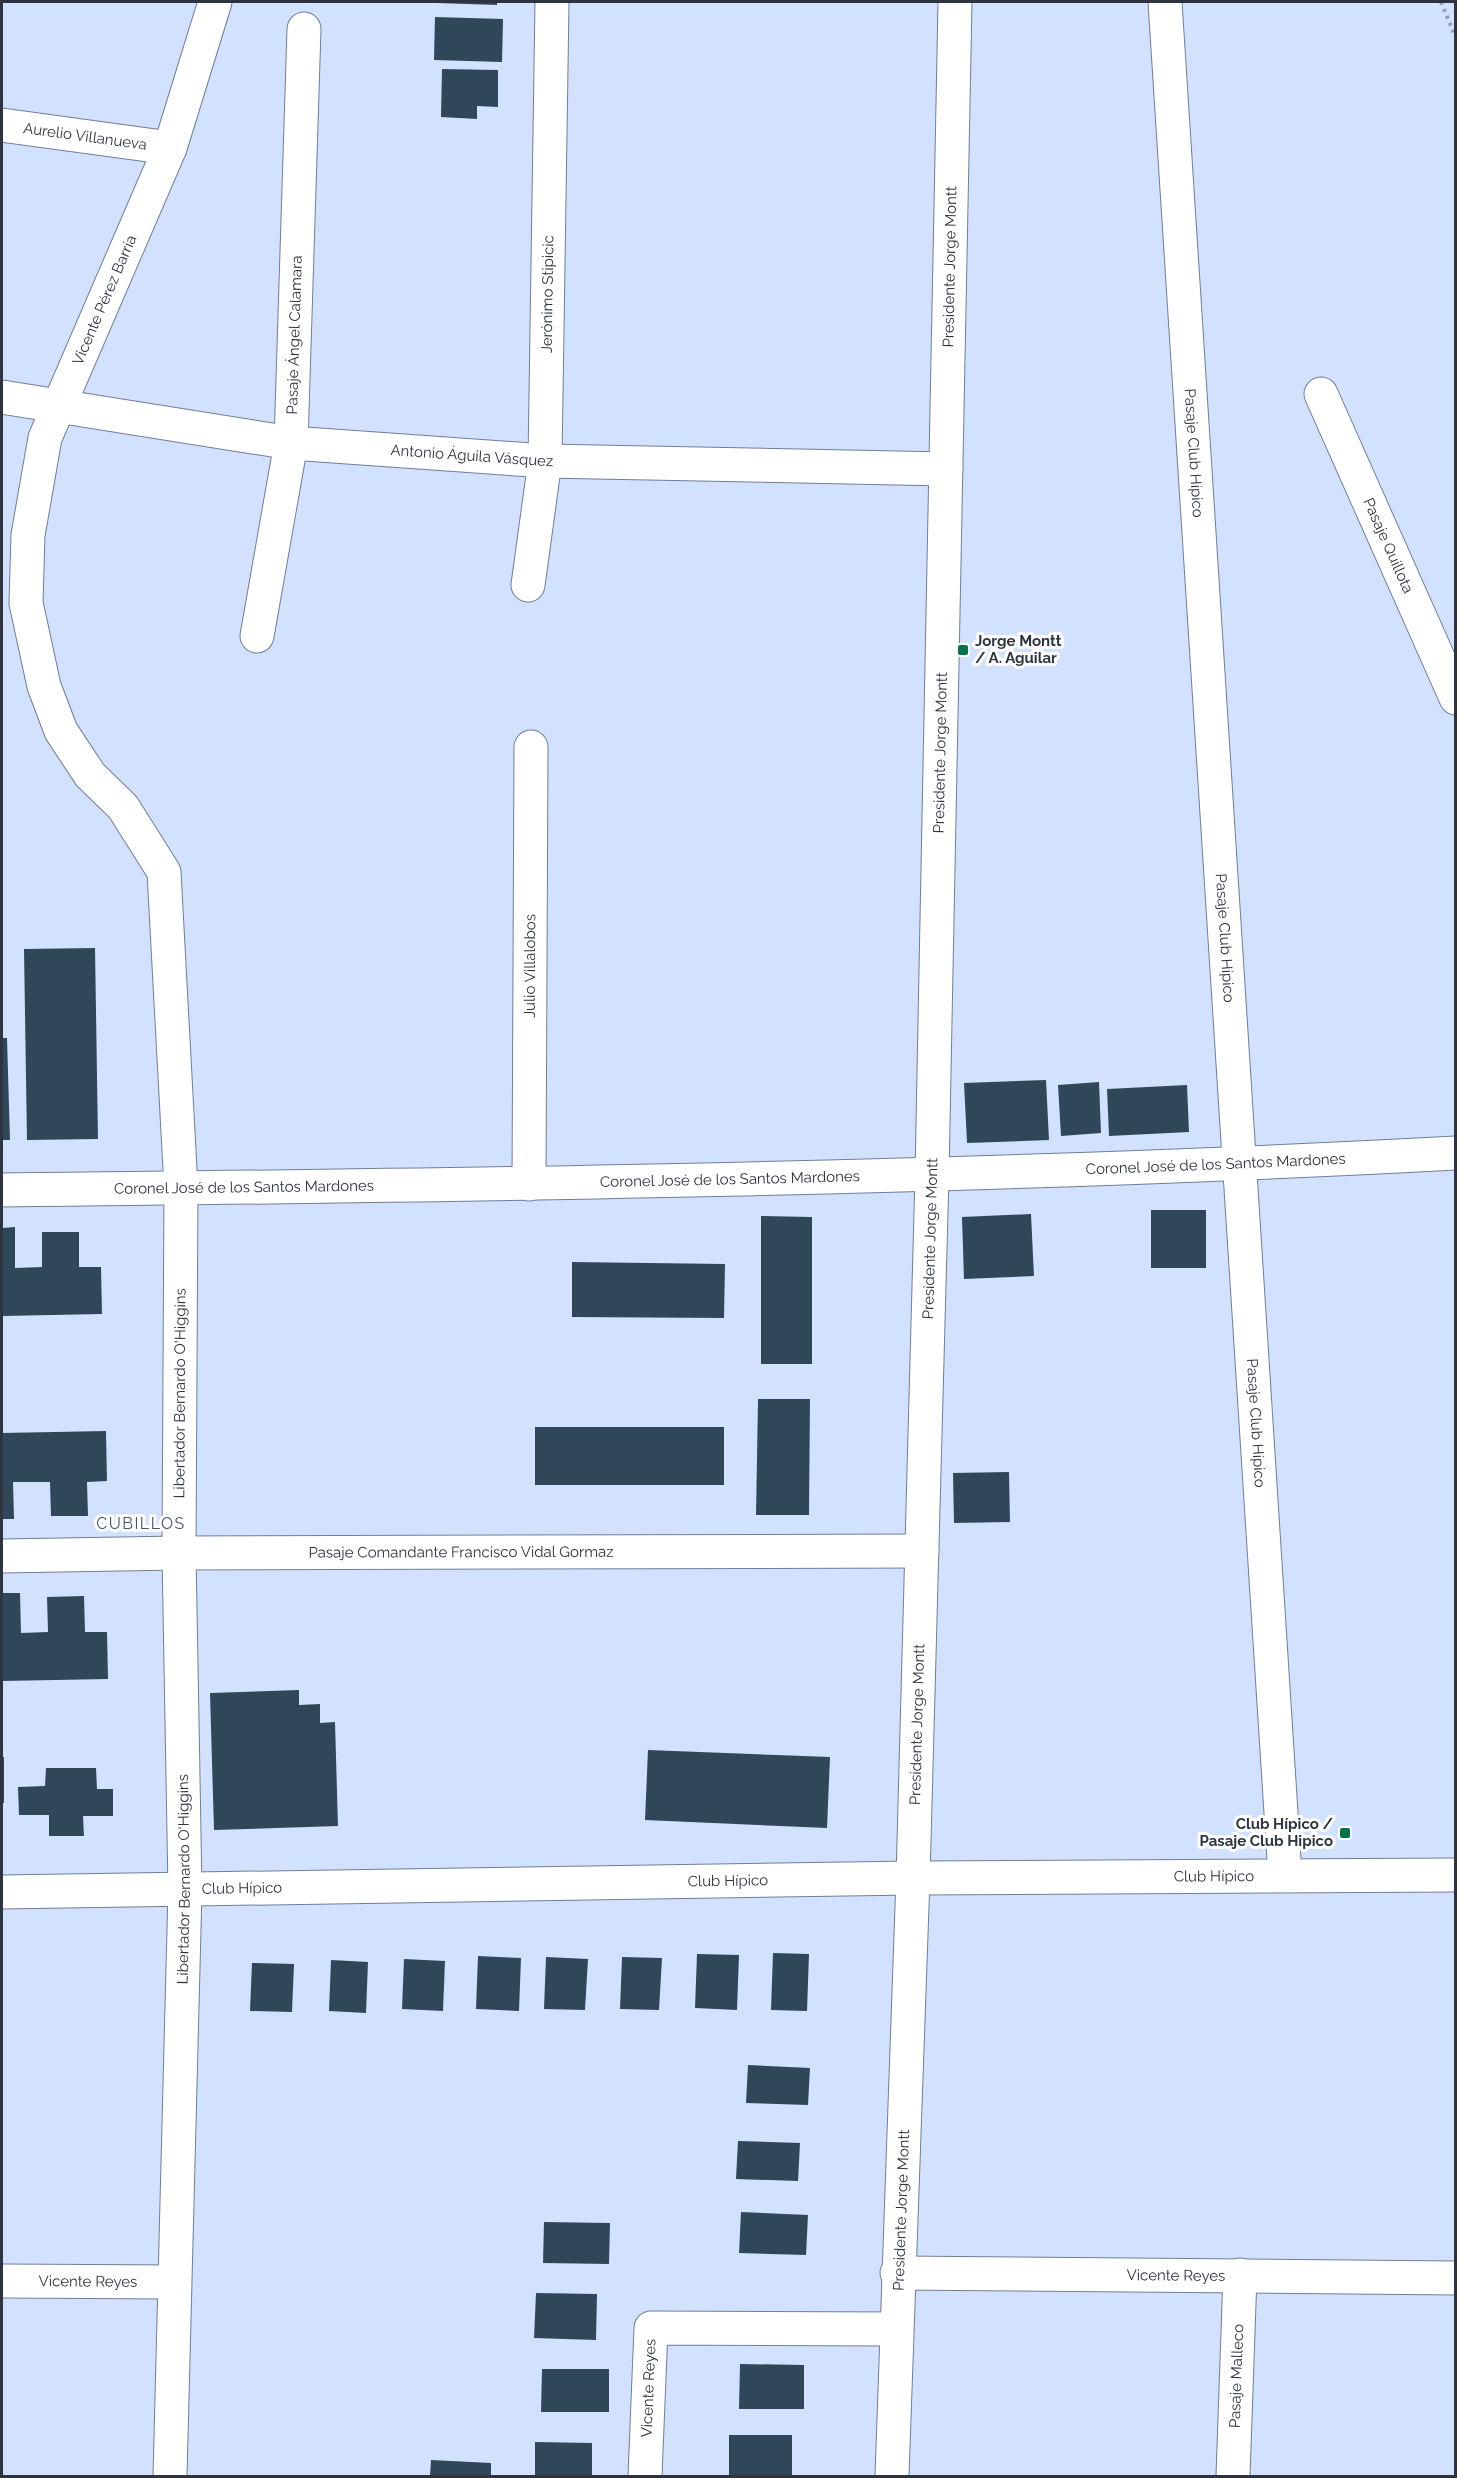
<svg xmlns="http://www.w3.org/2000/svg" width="1457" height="2478" font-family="Raleway,sans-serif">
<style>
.building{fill:#304759}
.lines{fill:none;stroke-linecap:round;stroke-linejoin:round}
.minor-casing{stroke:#6f7e97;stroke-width:35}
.major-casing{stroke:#6f7e97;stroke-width:35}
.path{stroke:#929eb3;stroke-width:4;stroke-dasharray:3 4.5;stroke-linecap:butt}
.minor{stroke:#fff;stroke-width:33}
.major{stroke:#fff;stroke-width:33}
.poi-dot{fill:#05724a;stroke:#fff;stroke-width:2}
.labels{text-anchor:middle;stroke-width:6;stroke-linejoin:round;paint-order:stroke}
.street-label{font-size:15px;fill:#2e343f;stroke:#fff}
.poi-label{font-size:15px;font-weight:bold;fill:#2e343f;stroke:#fff;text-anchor:start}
.neighbourhood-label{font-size:16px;letter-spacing:1.5px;fill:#47546b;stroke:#fff}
</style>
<rect width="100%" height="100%" fill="#d2e2fe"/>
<path class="building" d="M437,2H497V5L437,3Z
M435,17L503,19L502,62L434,60Z
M442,69L498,70V107L477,106V119L441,117Z
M95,948L98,1139L27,1140L24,949Z
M2,1038H7L10,1140H2Z
M1046,1080L1049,1140L967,1143L964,1083Z
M1099,1082L1101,1133L1061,1136L1058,1085Z
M1187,1085L1189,1132L1109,1136L1107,1089Z
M1151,1210H1206V1268H1151Z
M1031,1214L1034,1276L964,1279L962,1217Z
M761,1216L812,1217V1364H761Z
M15,1227V1268L42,1267V1232H79V1267H101L102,1314L2,1316V1228Z
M572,1262L725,1264L724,1318L572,1317Z
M758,1399H810L809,1515H756Z
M535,1427H724V1485H535Z
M106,1431L107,1481L87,1482L88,1516H51L50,1482H13L14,1519H2V1433Z
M1009,1472L1010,1522L954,1523L953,1473Z
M2,1593H20L21,1633L48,1632L47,1597L84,1596L85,1632H107L108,1679L2,1681Z
M299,1690V1705L320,1704V1723L335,1722L338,1826L214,1830L210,1693Z
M648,1750L830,1757L827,1828L645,1820Z
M2,1757H4V1803H2Z
M46,1768H96L97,1789H113V1816H83L84,1836H49V1815H19L18,1787L45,1786Z
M773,1953L809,1954L807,2011L771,2010Z
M697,1954L739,1955L737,2010L695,2008Z
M478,1956L521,1958L519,2011L476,2009Z
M546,1957L588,1959L585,2010L544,2009Z
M622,1957L662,1958L659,2010L620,2009Z
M404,1959L445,1961L443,2011L402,2009Z
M331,1960L368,1962L366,2013L329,2011Z
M252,1963L294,1964L292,2012L250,2011Z
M748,2065L810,2068L808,2105L746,2103Z
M738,2141L800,2143L798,2181L736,2179Z
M741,2212L808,2215L806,2255L739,2253Z
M544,2222L610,2223L609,2264L543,2263Z
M536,2293L597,2294L596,2340L534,2338Z
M740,2364L804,2365V2409H739Z
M542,2369H609V2412H541Z
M729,2435H792V2476H729Z
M535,2442L592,2443V2476H535Z
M431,2460L491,2463V2476H430Z"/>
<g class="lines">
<defs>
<g id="minor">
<path id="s1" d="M1165,2L1285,1875"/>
<path id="s2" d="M2,125L170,148"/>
<path id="s3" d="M1321,394L1456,698"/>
<path id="s4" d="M2,397L291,443L545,461L946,469"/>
<path id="s5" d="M528,585L545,461L552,2"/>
<path id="s6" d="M257,636L291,443L304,29"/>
<path id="s7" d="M529,1184L531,747"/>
<path id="s8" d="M2,1190C486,1185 971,1179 1456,1153"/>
<path id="s9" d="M2,1556L179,1553L922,1551"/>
<path id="s10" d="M2,1892L913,1878L1456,1875"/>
<path id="s11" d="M897,2273L1456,2278"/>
<path id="s12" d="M2,2281L173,2282"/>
<path id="s13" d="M170,2476L185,1890L179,1553L181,1188L164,872L123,807L90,775L61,731L44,686L26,603L28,535L45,438L170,148L215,2"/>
<path id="s14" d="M645,2476L651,2328L896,2329"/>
<path id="s15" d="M1233,2476L1240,2275"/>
</g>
<g id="major">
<path id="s16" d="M892,2476L913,1878L932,1175L955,2"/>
</g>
</defs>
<use href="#minor" class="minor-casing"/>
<use href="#major" class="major-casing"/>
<path class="path" d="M1441,2L1456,38"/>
<use href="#minor" class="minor"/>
<use href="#major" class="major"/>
</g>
<g class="poi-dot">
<rect x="957" y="644" width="12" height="12" rx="3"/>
<rect x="1339" y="1827" width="12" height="12" rx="3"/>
</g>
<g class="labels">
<g class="street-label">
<text dy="5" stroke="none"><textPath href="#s2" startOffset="84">Aurelio Villanueva</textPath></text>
<text dy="5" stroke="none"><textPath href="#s16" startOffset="2210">Presidente Jorge Montt</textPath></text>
<text dy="5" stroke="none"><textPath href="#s5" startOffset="292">Jerónimo Stipicic</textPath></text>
<text dy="5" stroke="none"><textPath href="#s13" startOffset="2230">Vicente Pérez Barría</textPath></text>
<text dy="5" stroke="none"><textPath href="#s6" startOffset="304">Pasaje Ángel Calamara</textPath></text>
<text dy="5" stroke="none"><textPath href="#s1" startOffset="452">Pasaje Club Hípico</textPath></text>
<text dy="5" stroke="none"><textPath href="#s4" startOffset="474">Antonio Águila Vásquez</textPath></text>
<text dy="5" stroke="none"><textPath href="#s3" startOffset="166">Pasaje Quillota</textPath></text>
<text dy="5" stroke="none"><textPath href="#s16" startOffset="1724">Presidente Jorge Montt</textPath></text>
<text dy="5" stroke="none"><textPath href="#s1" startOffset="938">Pasaje Club Hípico</textPath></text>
<text dy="5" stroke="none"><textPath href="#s7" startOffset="218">Julio Villalobos</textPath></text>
<text dy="5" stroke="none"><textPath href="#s8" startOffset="1214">Coronel José de los Santos Mardones</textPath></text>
<text dy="5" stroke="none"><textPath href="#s8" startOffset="728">Coronel José de los Santos Mardones</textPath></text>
<text dy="5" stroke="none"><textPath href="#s8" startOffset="242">Coronel José de los Santos Mardones</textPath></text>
<text dy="5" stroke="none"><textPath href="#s16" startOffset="1238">Presidente Jorge Montt</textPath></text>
<text dy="5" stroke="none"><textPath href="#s13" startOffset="1083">Libertador Bernardo O'Higgins</textPath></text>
<text dy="5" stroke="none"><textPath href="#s1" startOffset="1424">Pasaje Club Hípico</textPath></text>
<text dy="5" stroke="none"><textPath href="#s9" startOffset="459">Pasaje Comandante Francisco Vidal Gormaz</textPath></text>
<text dy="5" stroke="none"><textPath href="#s16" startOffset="752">Presidente Jorge Montt</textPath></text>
<text dy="5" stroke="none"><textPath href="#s10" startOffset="1212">Club Hípico</textPath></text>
<text dy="5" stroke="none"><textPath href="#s13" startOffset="597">Libertador Bernardo O'Higgins</textPath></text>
<text dy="5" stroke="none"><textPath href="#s10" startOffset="726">Club Hípico</textPath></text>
<text dy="5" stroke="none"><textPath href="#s10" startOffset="240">Club Hípico</textPath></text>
<text dy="5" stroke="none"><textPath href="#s16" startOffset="266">Presidente Jorge Montt</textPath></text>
<text dy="5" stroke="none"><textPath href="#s11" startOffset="279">Vicente Reyes</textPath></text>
<text dy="5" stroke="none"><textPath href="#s12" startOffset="86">Vicente Reyes</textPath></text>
<text dy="5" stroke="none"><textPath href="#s15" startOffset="100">Pasaje Malleco</textPath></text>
<text dy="5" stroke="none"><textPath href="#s14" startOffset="88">Vicente Reyes</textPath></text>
</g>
<g class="poi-label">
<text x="975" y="646">Jorge Montt<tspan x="975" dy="17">/ A. Aguilar</tspan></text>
<text x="1333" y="1829" text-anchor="end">Club Hípico /<tspan x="1333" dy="17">Pasaje Club Hipico</tspan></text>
</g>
<g class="neighbourhood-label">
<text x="141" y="1529">CUBILLOS</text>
</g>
</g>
<rect width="1457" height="2478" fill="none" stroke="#2e343f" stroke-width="6"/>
</svg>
